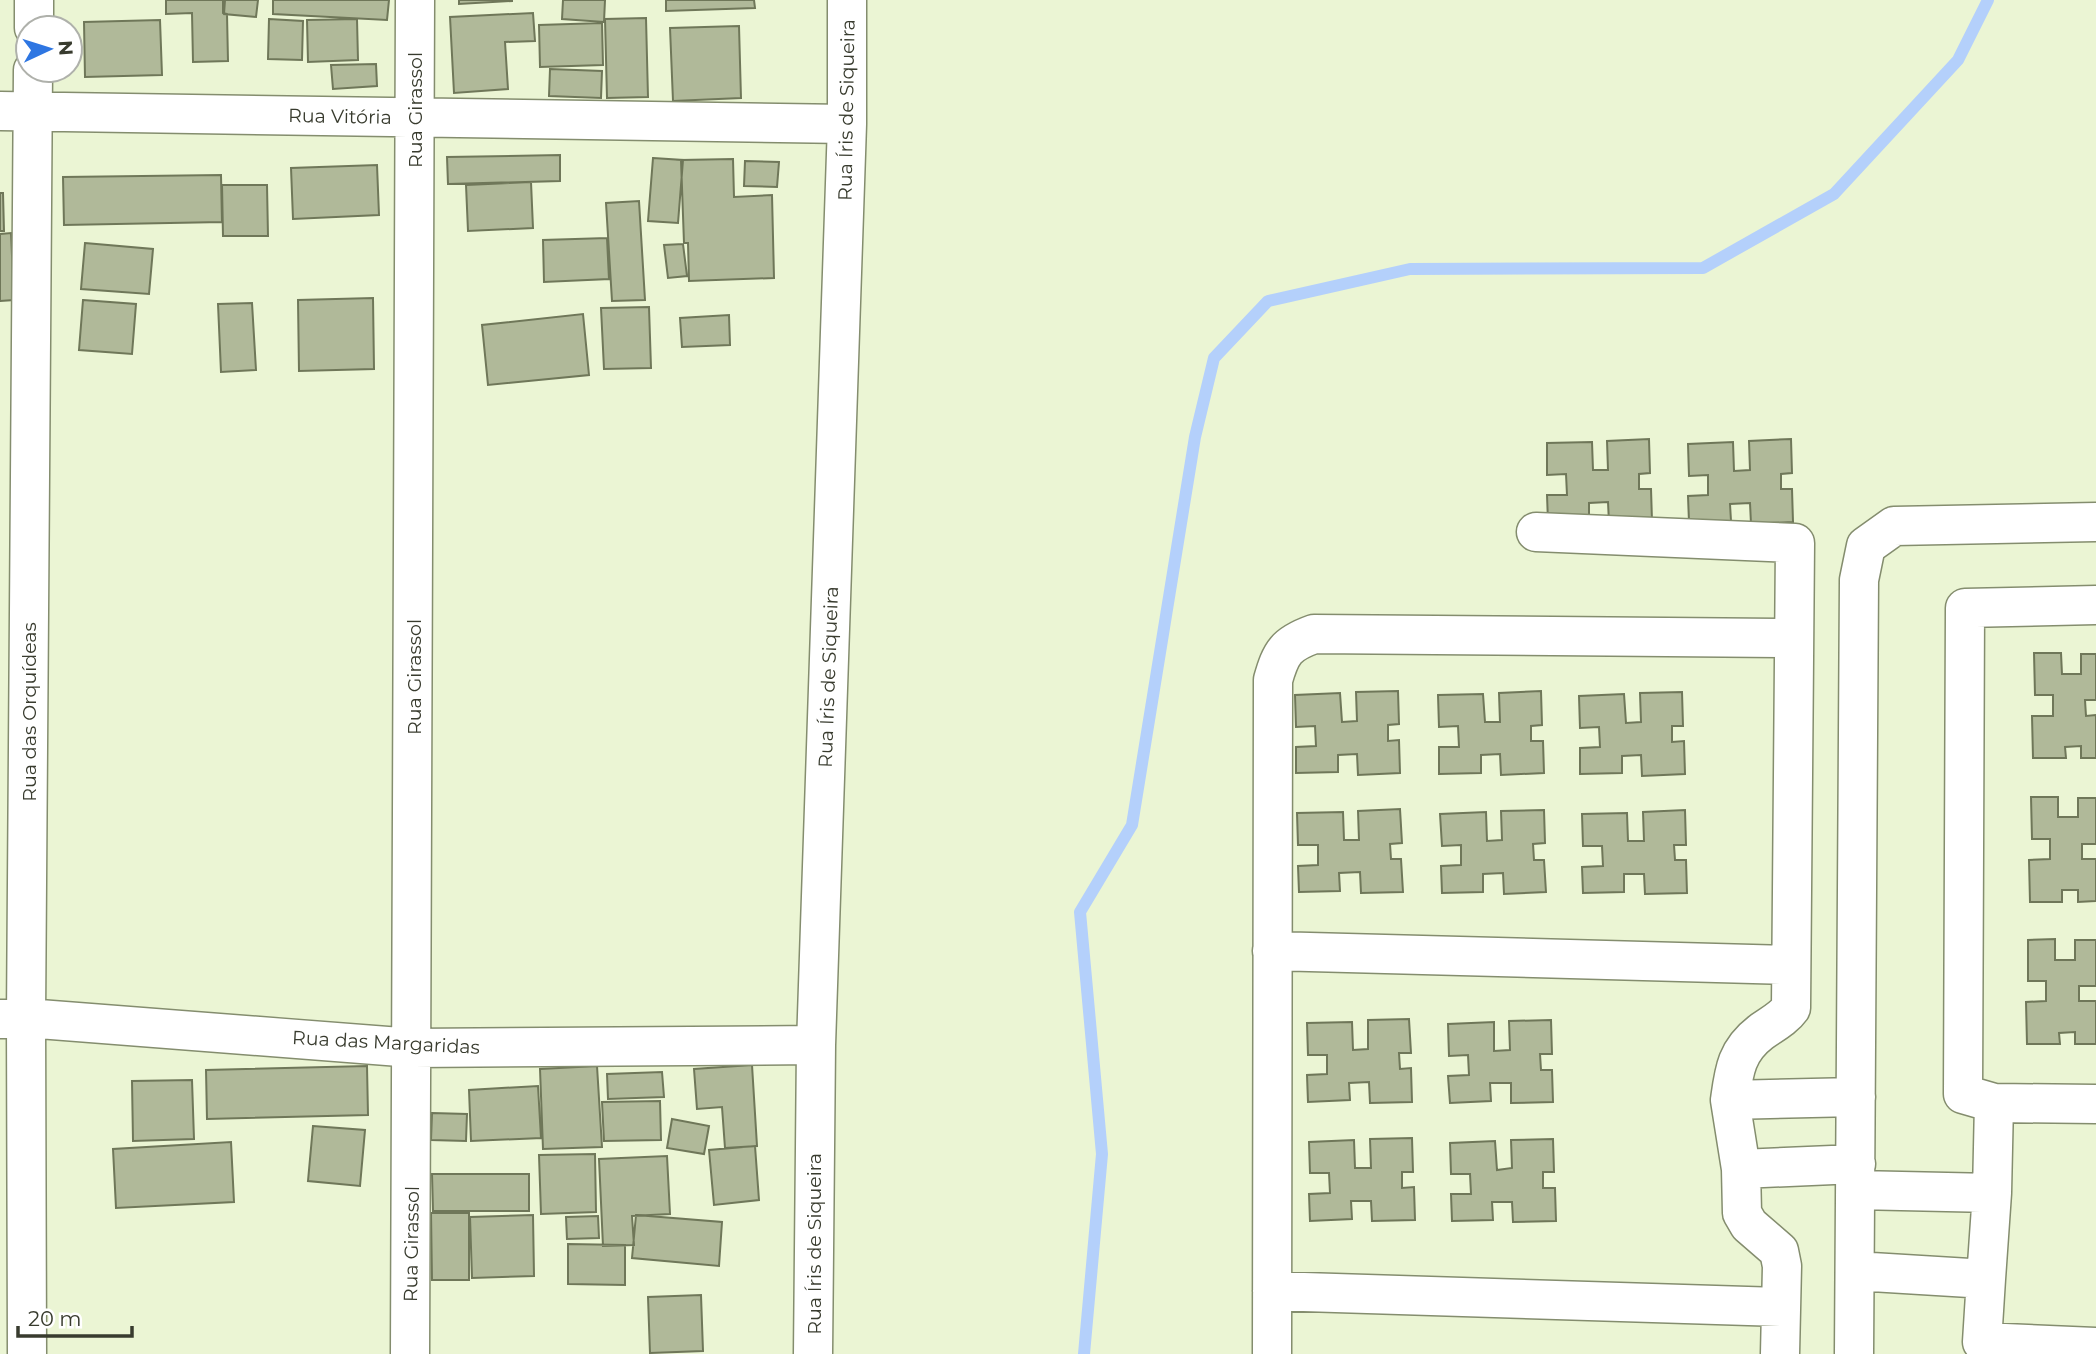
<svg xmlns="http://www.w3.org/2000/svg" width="2096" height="1354" font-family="Montserrat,sans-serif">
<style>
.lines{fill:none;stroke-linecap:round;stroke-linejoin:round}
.stream{stroke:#b4d0fb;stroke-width:12}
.building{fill:#b0b999;stroke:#6f7759;stroke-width:2}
.minor-casing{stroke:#848d6e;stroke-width:41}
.minor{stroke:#fff;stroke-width:38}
.labels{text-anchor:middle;stroke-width:6;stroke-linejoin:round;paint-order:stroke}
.street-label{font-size:19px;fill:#383b2e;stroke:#fff}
</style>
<rect width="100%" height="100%" fill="#ebf5d4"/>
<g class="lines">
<path class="stream" d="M1084,1354L1102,1154L1080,912L1132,825L1195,437L1214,358L1268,301L1410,269L1703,268L1834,194L1958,60L1988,0"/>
</g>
<path class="building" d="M166,0H223V13L227,14L228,61L193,62L192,13L166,14Z
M225,0H258L256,17L224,14Z
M273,0H389L387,20L273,14Z
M459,0H512V1L459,4Z
M563,0H605L604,22L562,19Z
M666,0H754L755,8L666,11Z
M533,13L535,41L505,42L508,89L454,93L450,17Z
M646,18L648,97L607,98L605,19Z
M269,19L303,21L302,60L268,59Z
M357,19L358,60L308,62L307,20Z
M160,20L162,75L85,77L84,22Z
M602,23L603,65L540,67L539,25Z
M739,26L741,98L673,101L670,28Z
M376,64L377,86L333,89L331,65Z
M550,69L602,71L601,98L549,96Z
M560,155V181L448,184L447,157Z
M653,158L683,160L678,223L648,221Z
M733,159L734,197L772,195L774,278L689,281L688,243H684L681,160Z
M745,161L779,162L777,187L744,186Z
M377,165L379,215L293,219L291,168Z
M221,175L222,222L64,225L63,177Z
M531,182L533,228L468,231L466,185Z
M222,185H267L268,236H223Z
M0,193H3L4,231H0Z
M639,201L645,300L612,301L606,203Z
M11,233L14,300L0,301V234Z
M607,238L609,279L544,282L543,240Z
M85,243L153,249L149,294L81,289Z
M683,244L687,276L668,278L664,245Z
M373,298L374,369L299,371L298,300Z
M83,300L136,304L132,354L79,350Z
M252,303L256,370L221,372L218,304Z
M649,307L651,368L604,369L601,308Z
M583,314L589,375L488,385L482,325Z
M729,315L730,345L682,347L680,318Z
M1649,439L1650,473L1639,474V489H1651L1652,521L1609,523L1608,502L1589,503V521L1548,522L1547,495H1567L1566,474L1547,475V443L1592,442L1593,470H1608L1607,441Z
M1791,439L1792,473L1781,474V489H1792L1793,522L1751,524L1750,503L1730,504L1731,521L1689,522L1688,496L1708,495V475L1689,476L1688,444L1733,442L1734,471L1750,470L1749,441Z
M2034,653H2061L2062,674H2081V654H2096V700H2085L2086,716L2096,715V758H2081V746L2065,747L2066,758H2033L2032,716H2053V695H2035Z
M1398,691L1399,724L1388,725V741L1399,740L1400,773L1358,775L1357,754L1338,755V772L1296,773V747L1316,746L1315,726L1296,727L1295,695L1340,693L1342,722L1357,721L1356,692Z
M1541,691L1542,725L1531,726V741H1543L1544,773L1501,775L1500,754L1481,755V773L1439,774V747H1459L1458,726L1439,727L1438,695L1483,694L1485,722H1500L1499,693Z
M1682,692L1683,726H1672V742L1684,741L1685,774L1642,776L1641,755L1622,756V773L1580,774V748L1600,747L1599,727L1580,728L1579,696L1624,694L1626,723L1641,722L1640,693Z
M2031,797H2058V817H2078V798H2096V844H2082V859H2096V901L2078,902V890H2062V902H2030L2029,860L2050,859V839H2032Z
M1400,809L1402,843L1390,844L1391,859H1401L1403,892L1361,893L1360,872L1339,873L1340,891L1299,892L1298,866L1318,865V845H1298L1297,813L1343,812L1344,840H1359L1358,811Z
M1544,810L1545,843L1533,844L1534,860H1544L1546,892L1504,894L1503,873L1483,874V892L1442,893L1441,866L1461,865V845L1442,846L1440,814L1486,812L1487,841L1502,840L1501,811Z
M1685,810L1686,845H1674L1675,860H1686L1687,893L1645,894L1644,874H1624V892L1583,893L1582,867L1603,866L1602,846H1583L1582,814L1627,813L1628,841H1644L1643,812Z
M2055,939V960H2075V940H2096V986H2079V1001H2096V1044H2075V1032L2059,1033L2060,1044H2027L2026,1002L2046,1001V981H2028V940Z
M1409,1019L1411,1053H1399L1400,1069L1411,1068L1412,1102L1370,1103L1369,1082L1349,1083L1350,1100L1308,1102L1307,1075L1327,1074V1055H1308L1307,1023L1352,1022L1353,1050L1368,1049V1020Z
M1551,1020L1552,1054H1540L1541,1070H1552L1553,1102L1511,1103V1083H1490L1491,1101L1450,1103L1448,1076L1469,1075L1468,1055L1449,1056L1448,1024L1494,1022V1051L1510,1050L1509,1021Z
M752,1065L757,1146L725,1148L722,1107L697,1109L694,1069Z
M367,1066L368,1115L207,1119L206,1070Z
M597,1066L602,1147L543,1149L540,1069Z
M662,1072L664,1097L608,1099L607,1074Z
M192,1080L194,1139L133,1141L132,1081Z
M538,1086L541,1138L471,1141L469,1090Z
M660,1101L661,1140L604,1141L602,1102Z
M432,1113L467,1114L466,1141L431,1140Z
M672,1119L709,1126L704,1154L667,1148Z
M313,1126L365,1130L360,1186L308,1181Z
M1412,1138L1413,1172H1402V1188L1414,1187L1415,1220L1372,1221L1371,1201H1351L1352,1219L1310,1221L1309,1194L1330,1193L1329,1173H1310L1309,1142L1354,1140L1355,1168H1371L1370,1139Z
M1553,1139L1554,1172H1543V1188H1555L1556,1221L1513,1222L1512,1202H1492L1493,1220L1452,1221L1451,1194H1471L1470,1174H1451L1450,1143L1495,1141L1497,1170L1512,1168L1511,1140Z
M231,1142L234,1202L116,1208L113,1149Z
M755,1146L759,1200L714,1205L709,1150Z
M595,1154L596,1212L541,1214L539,1155Z
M667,1156L670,1214L632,1216L634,1245L603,1246L599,1159Z
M432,1174H529V1211H433Z
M431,1213H469V1280H432Z
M533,1215L534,1276L472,1278L470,1217Z
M636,1215L722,1222L719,1266L632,1258Z
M598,1216L599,1238L567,1239L566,1217Z
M568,1244L625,1245V1285L568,1284Z
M701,1295L703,1351L650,1353L648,1297Z"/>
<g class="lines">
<defs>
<path id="minor" d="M34,28V0
M0,111L847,124
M1536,532L1795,543L1791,1008C1783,1019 1772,1024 1761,1032C1736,1051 1734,1071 1730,1100
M2096,605L1965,608L1963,1094L1994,1103L2096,1104
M1272,951L1791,965
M2,1019L26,1018L413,1048L816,1045
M1856,1164L1741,1169L1730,1100L1856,1097
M1741,1169L1742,1213L1749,1225L1779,1251L1782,1266L1780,1354
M1992,1193L1994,1103
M1855,1271L1986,1279L1992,1193L1856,1190
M1986,1279L1982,1342L2096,1347
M1272,1291L1781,1307
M27,1354L26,1018L33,70
M410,1354L415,0
M813,1354L816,1045L847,124V0
M1272,1354L1273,680C1281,652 1286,644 1314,634L1794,638
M1854,1354L1859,580L1866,546L1894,526L2096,522"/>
</defs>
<use href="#minor" class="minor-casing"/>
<use href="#minor" class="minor"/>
</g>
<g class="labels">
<g class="street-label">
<text transform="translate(415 110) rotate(-90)" y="7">Rua Girassol</text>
<text transform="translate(846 110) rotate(-89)" y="7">Rua Íris de Siqueira</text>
<text transform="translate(340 116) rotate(1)" y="7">Rua Vitória</text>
<text transform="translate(414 677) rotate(-90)" y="7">Rua Girassol</text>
<text transform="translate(828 677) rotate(-88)" y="7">Rua Íris de Siqueira</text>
<text transform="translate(29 712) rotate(-90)" y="7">Rua das Orquídeas</text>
<text transform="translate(386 1042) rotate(3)" y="7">Rua das Margaridas</text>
<text transform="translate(411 1244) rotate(-89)" y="7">Rua Girassol</text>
<text transform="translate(814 1244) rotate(-90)" y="7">Rua Íris de Siqueira</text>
</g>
</g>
<g transform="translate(49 49) rotate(86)"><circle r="33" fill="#ffffff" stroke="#afb1ab" stroke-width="2"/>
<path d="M0-5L12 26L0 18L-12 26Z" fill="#2e76e2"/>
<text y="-10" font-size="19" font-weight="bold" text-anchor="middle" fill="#383b2e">N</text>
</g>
<path d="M18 1326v10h114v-10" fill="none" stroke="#383b2e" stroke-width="3.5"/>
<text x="28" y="1326" font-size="21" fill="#383b2e" stroke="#ffffff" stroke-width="5" paint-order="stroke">20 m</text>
</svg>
